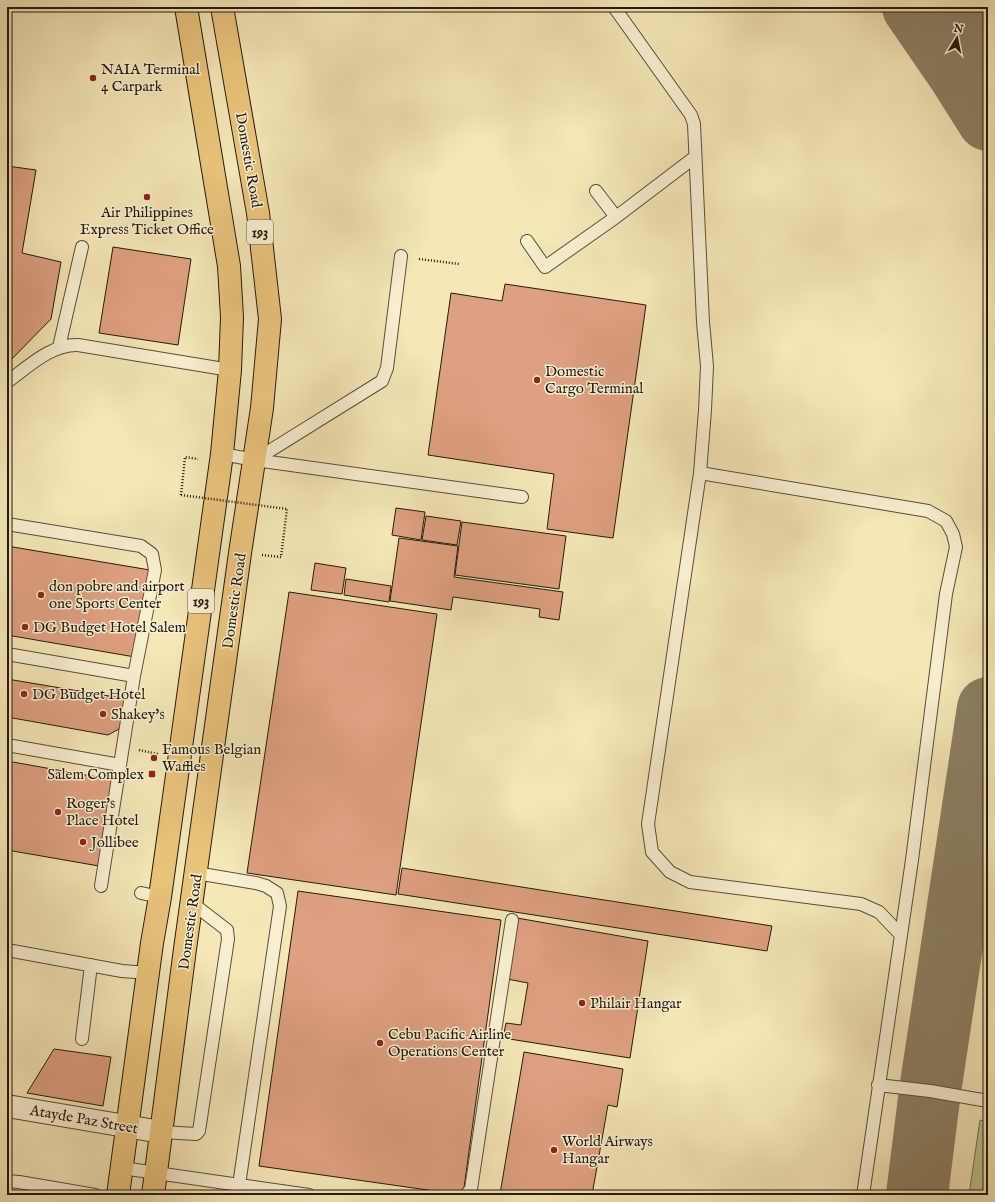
<svg xmlns="http://www.w3.org/2000/svg" width="995" height="1202" font-family="'IM FELL English',serif">
<style>
.green{fill:#bbc58f;stroke:#6f704f}
.lines{fill:none;stroke-linecap:round;stroke-linejoin:round}
.taxiway{stroke:#8c8064;stroke-width:62}
.building{fill:#dea082;stroke:#231a0f}
.lane-casing{stroke:#584d39;stroke-width:14}
.street-casing{stroke:#584d39;stroke-width:24}
.primary-casing{stroke:#231a0f;stroke-width:24}
.path{stroke:#231a0f;stroke-width:2.5;stroke-dasharray:1 2;stroke-linecap:butt}
.lane{stroke:#f8efd1;stroke-width:12}
.street{stroke:#f8efd1;stroke-width:22}
.primary{stroke:#eac47c;stroke-width:22}
.path-bridge{stroke:#231a0f;stroke-width:2.5;stroke-dasharray:1 2;stroke-linecap:butt}
.poi-dot{fill:#8f2418;stroke:#f8efd1;stroke-width:1.5}
.labels{text-anchor:middle;stroke-width:3;stroke-linejoin:round;paint-order:stroke}
.shield{fill:#f8efd1;stroke:#635a49;stroke-width:1}
.shield-label{font-size:14px;font-weight:bold;fill:#231a0f}
.poi-label{font-size:15px;fill:#231a0f;stroke:#f8efd1;text-anchor:start}
.street-label{font-size:15px;fill:#231a0f;stroke:#f8efd1}
</style>
<rect width="100%" height="100%" fill="#f5e7b8"/>
<filter id="stains"><feTurbulence type="fractalNoise" baseFrequency=".005" numOctaves="4"/><feColorMatrix values="0 0 0 0 .2 0 0 0 0 .09 0 0 0 0 .02 0 0 0 .5 -.17"/></filter>
<radialGradient id="worn" r=".72"><stop offset=".6" stop-color="#630" stop-opacity="0"/><stop offset="1" stop-color="#630" stop-opacity=".3"/></radialGradient>
<path class="green" d="M980,1120L988,1122V1195H969Z"/>
<g class="lines">
<path class="taxiway" d="M913,7L959,74L988,120
M959,74C957,44 953,32 972,7
M917,1195L930,1091L988,708"/>
</g>
<path class="building" d="M7,166L36,170L22,253L61,262L51,319L8,363Z
M113,247L191,259L178,345L99,333Z
M505,284L646,305L613,538L547,529L554,474L428,455L451,293L502,301Z
M396,508L425,512L421,540L392,535Z
M426,516L461,521L457,545L422,540Z
M462,522L566,536L559,589L455,575Z
M399,538L458,546L454,577L563,592L559,620L539,617L540,609L453,597L451,610L390,601Z
M7,546L150,570L135,657L7,635Z
M315,563L346,568L342,594L311,590Z
M346,579L391,586L389,602L344,595Z
M289,592L437,614L396,895L247,873Z
M7,679L127,699L122,723L119,729L108,735L7,717Z
M7,761L114,780L99,866L7,850Z
M402,868L572,895L772,926L767,951L398,894Z
M298,891L501,920L463,1195L259,1166Z
M517,918L648,941L630,1058L503,1038L506,1023L521,1025L528,983L507,979Z
M54,1049L111,1057L103,1106L27,1093Z
M524,1052L623,1069L617,1107L608,1105L592,1195H507L500,1194Z"/>
<g class="lines">
<defs>
<path id="lane" d="M614,7L691,115L694,124L703,322L707,366L705,410L700,473L648,824L652,852L670,872L690,882L861,904L879,912L901,935
M596,191L616,217
M527,241L545,267L616,217L695,157
M59,347L82,247
M7,382C28,367 51,344 78,345L230,370
M222,454L255,460L522,497
M255,460L382,381L387,368L401,256
M700,473L928,511L946,521L953,534L956,547L946,594L912,860L863,1195
M7,524L141,546L152,554L155,570L134,676L101,886
M7,654L134,676
M7,745L120,765
M196,873L256,883L266,886L277,893L280,906L239,1185
M141,893L160,897
M7,950L122,971L149,973
M82,1039L91,965
M878,1085L930,1091L988,1101
M161,1132L196,1134L199,1131L228,939L227,930L192,903
M122,1168L309,1195
M7,1181L19,1182L95,1195
M466,1195L471,1189L512,920"/>
<path id="street" d="M7,1106L161,1132"/>
<path id="primary" d="M118,1195L152,943L160,897L222,454L230,370L232,317L229,266L186,7
M153,1195L185,949L240,553L262,408L270,319L258,213L222,7"/>
</defs>
<use href="#lane" class="lane-casing"/>
<use href="#street" class="street-casing"/>
<use href="#primary" class="primary-casing"/>
<path class="path" d="M419,259L459,264
M181,495L185,457L198,459
M262,555L281,557L287,509
M139,750L158,754"/>
<use href="#lane" class="lane"/>
<use href="#street" class="street"/>
<use href="#primary" class="primary"/>
<path class="path-bridge" d="M181,495L287,509"/>
</g>
<g class="poi-dot">
<circle cx="93" cy="78" r="4"/>
<circle cx="147" cy="197" r="4"/>
<circle cx="537" cy="380" r="4"/>
<circle cx="41" cy="595" r="4"/>
<circle cx="25" cy="627" r="4"/>
<circle cx="24" cy="694" r="4"/>
<circle cx="103" cy="714" r="4"/>
<circle cx="154" cy="758" r="4"/>
<rect x="148" y="770" width="8" height="8" rx="2"/>
<circle cx="58" cy="812" r="4"/>
<circle cx="83" cy="842" r="4"/>
<circle cx="582" cy="1003" r="4"/>
<circle cx="380" cy="1043" r="4"/>
<circle cx="554" cy="1150" r="4"/>
</g>
<g class="labels">
<g class="shield">
<rect x="247" y="220" width="26" height="24" rx="3"/>
<rect x="188" y="589" width="26" height="24" rx="3"/>
</g>
<g class="shield-label">
<text x="260" y="237">193</text>
<text x="201" y="606">193</text>
</g>
<g class="poi-label">
<text x="101" y="74">NAIA Terminal<tspan x="101" dy="17">4 Carpark</tspan></text>
<text x="147" y="217" text-anchor="middle">Air Philippines<tspan x="147" dy="17">Express Ticket Office</tspan></text>
<text x="545" y="376">Domestic<tspan x="545" dy="17">Cargo Terminal</tspan></text>
<text x="49" y="591">don pobre and airport<tspan x="49" dy="17">one Sports Center</tspan></text>
<text x="33" y="632">DG Budget Hotel Salem</text>
<text x="32" y="699">DG Budget Hotel</text>
<text x="111" y="719">Shakey's</text>
<text x="162" y="754">Famous Belgian<tspan x="162" dy="17">Waffles</tspan></text>
<text x="144" y="779" text-anchor="end">Salem Complex</text>
<text x="66" y="808">Roger's<tspan x="66" dy="17">Place Hotel</tspan></text>
<text x="91" y="847">Jollibee</text>
<text x="590" y="1008">Philair Hangar</text>
<text x="388" y="1039">Cebu Pacific Airline<tspan x="388" dy="17">Operations Center</tspan></text>
<text x="562" y="1146">World Airways<tspan x="562" dy="17">Hangar</tspan></text>
</g>
<g class="street-label">
<text transform="translate(249 160) rotate(80)" y="5">Domestic Road</text>
<text transform="translate(234 601) rotate(-82)" y="5">Domestic Road</text>
<text transform="translate(190 922) rotate(-82)" y="5">Domestic Road</text>
<text transform="translate(84 1119) rotate(10)" y="5">Atayde Paz Street</text>
</g>
</g>
<rect width="995" height="1202" fill="none" stroke="#f5e7b8" stroke-width="24"/>
<rect x="8" y="8" width="979" height="1186" fill="none" stroke="#231a0f" stroke-width="2"/>
<rect x="12" y="12" width="971" height="1178" fill="none" stroke="#231a0f"/>
<g transform="translate(957 38) rotate(10)" stroke="#f8efd1" stroke-width="3" paint-order="stroke">
<path d="M0-3L7 15L0 10L-7 15Z" fill="#231a0f"/>
<text y="-6" font-size="11" font-weight="bold" text-anchor="middle" fill="#231a0f">N</text>
</g>
<rect width="100%" height="100%" filter="url(#stains)"/>
<rect width="100%" height="100%" fill="url(#worn)"/>
</svg>
